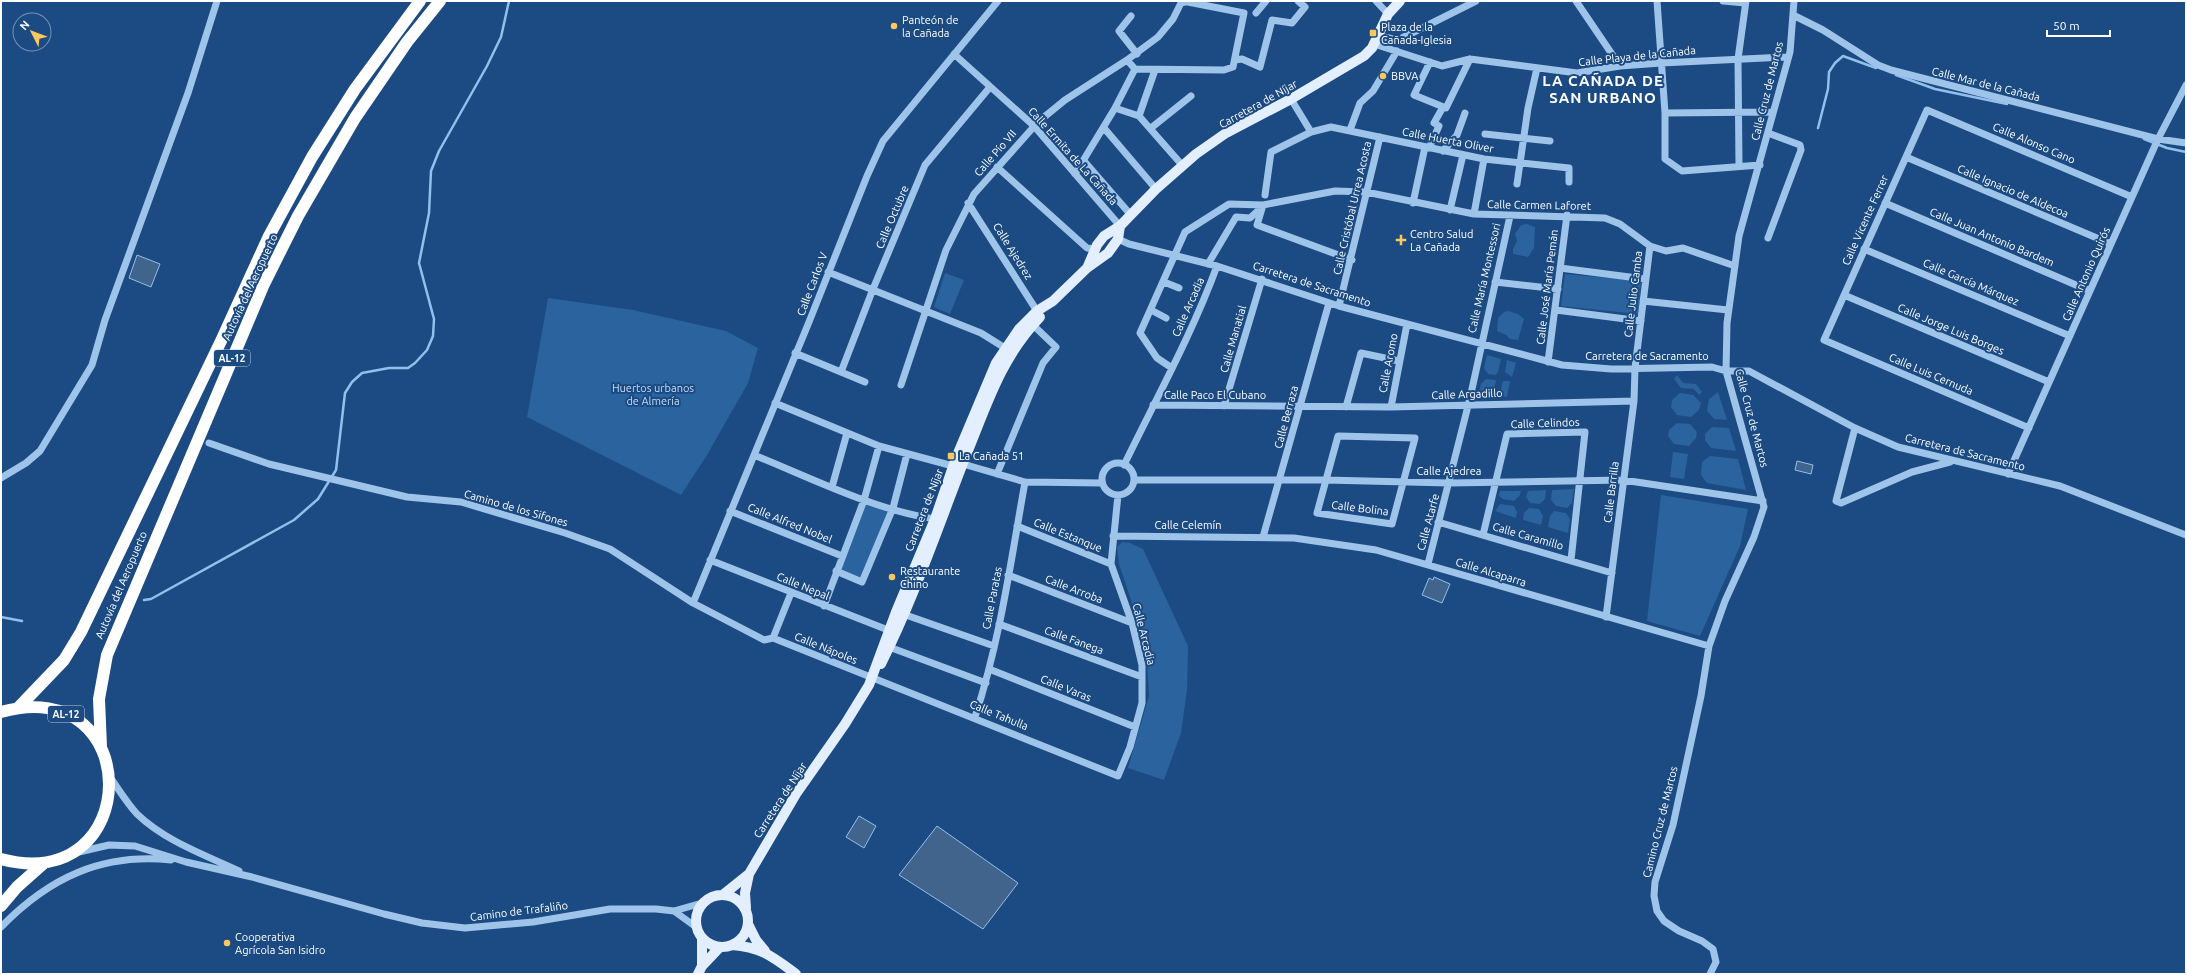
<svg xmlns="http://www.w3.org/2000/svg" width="2187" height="975" font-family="Ubuntu,sans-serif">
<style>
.green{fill:#2a639e}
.water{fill:#40648c;stroke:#92bfec}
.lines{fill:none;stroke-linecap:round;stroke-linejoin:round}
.stream{stroke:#92bfec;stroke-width:2.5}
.minor{stroke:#9fc4ea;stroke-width:7}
.major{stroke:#e3effe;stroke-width:10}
.highway{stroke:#fff;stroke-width:12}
.poi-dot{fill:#fcc85c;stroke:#1b4b82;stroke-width:1.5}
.labels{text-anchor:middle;stroke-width:4;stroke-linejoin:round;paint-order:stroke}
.shield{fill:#1b4b82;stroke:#bbc9da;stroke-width:1}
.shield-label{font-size:10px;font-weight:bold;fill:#fff}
.poi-label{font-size:11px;fill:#fff;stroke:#1b4b82;text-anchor:start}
.street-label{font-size:11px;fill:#fff;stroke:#1b4b82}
.park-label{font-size:11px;fill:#c4ddf8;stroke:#1b4b82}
.district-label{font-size:15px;font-weight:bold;letter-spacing:1px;fill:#fff;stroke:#1b4b82}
</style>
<rect width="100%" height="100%" fill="#1b4b82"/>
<path class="green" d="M1527,224L1535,227L1534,248L1528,257L1513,254V249L1517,241L1515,234L1521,225Z
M945,273L964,280L950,314L934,307Z
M1565,274L1641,281L1638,314L1561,306Z
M548,298L633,310L726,331L758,348L748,383L707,455L681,495L527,417Z
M1508,311L1518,314L1524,319L1518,340L1510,339L1506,335L1497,331L1498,318L1504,312Z
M1487,355L1501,359L1498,372L1495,375L1488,374L1484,368Z
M1507,360L1516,363L1512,377L1505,372Z
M1677,375L1683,383L1696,384L1702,392L1699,395L1694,389L1681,388L1674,379Z
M1486,379L1496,380L1493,396H1478L1481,384Z
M1503,381H1510L1507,397L1499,396Z
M1718,392L1727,420L1714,419L1707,411L1709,399Z
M1680,393L1693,395L1701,403L1699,410L1691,417L1677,415L1671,407L1672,400Z
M1677,423L1690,424L1697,432L1696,438L1689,446L1674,444L1668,436L1669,430Z
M1712,427L1729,428L1736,451L1711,448L1705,440V434Z
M1673,452L1688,454L1684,479L1670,477Z
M1710,456L1738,459L1746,490L1707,483L1701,475L1702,462Z
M1574,489L1572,503L1567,508L1556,506L1551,500L1552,490Z
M1546,490L1545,499L1540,504L1530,503L1526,497L1528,491Z
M1500,491H1521L1520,495L1514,501L1503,499L1499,496Z
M1661,495L1748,509L1740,546L1700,636L1647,621Z
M864,500L893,508L862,582L836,571Z
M1500,504L1514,506L1517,512L1516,518L1495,511Z
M1529,508L1539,509L1543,516L1541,525L1523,520L1524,513Z
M1554,511L1566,513L1570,519L1568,533L1548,527L1550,516Z
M1122,542L1130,543L1143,549L1188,646L1187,690L1181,733L1164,780L1128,768L1149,696L1147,658L1137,618L1119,564L1117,547Z"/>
<path class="water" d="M137,255L160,264L151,287L129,278Z
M1797,461L1813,465L1811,474L1795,470Z
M1434,577L1450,584L1442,603L1422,595L1429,578L1433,580Z
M859,816L876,826L864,848L846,837Z
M937,826L1018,883L983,929L899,875Z"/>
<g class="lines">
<path class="stream" d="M1896,75L1935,89L2007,104
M1818,128L1828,89L1829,72L1835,63L1843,56L1876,68
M2144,139L2167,148L2186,152
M144,600L151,599L294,520L318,499L336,470L345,393L352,382L362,373L389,368H408L415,363L427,350L433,336L434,319L419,263L429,213L431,171L439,151L487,66L501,37L509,1
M1,617L22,621"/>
<path class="minor" d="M1376,1L1388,14
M1576,1L1620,66
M1657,1L1665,113V159L1682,171L1760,165
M1723,1L1745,3
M1256,13L1266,1
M1793,15L1823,30L1878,65L1891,70L2158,139L2186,143
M1131,16L1119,31L1137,54
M1379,36L1398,40L1476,1
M1374,44L1442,66L1470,59L1577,73L1620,66L1661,63L1787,57
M954,54L1034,126L1120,226
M1127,60L1135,69L1224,70L1233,67L1244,13L1188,2
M1235,60L1242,59L1260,67L1272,20L1292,23L1305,7L1298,1
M1430,62L1414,95L1446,108L1470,59
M1291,99L1311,132
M1115,108L1139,116L1182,165
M1665,113L1772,112
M1139,116L1155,70
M1104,128L1156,189
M1151,128L1191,96
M1350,130L1360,103L1373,91L1397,51
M1485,134L1550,141
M1429,148L1439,126L1434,123L1443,107
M1443,151L1457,135L1465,113
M1906,157L2111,244
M1084,161L1130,214
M1739,166L1738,59L1746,1
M997,167L1087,248L1095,249
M1075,174L1115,108L1135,69
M1517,184L1528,108L1537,68
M1265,195L1271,152L1311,132L1331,127L1484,159L1569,168V182
M968,203L1037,311
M1413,203L1425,147
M1885,203L2090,291
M1263,205L1257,225L1352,260
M1450,210L1463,155
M1474,214L1484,159
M1768,238L1801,150L1800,145L1768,133
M1118,239L1129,244L1217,266L1339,306L1562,365L1611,369L1712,367L1726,371H1749L1855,428L1898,447L2060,486L2186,535
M1864,249L2070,336
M1208,264L1236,217L1250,218L1262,207
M1560,268L1645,279
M828,272L981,333L1005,348
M1164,282L1179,288
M1495,282L1558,289
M1844,295L2049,382
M1643,301L1728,310
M1339,306L1380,137
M1151,310L1166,318
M1556,310L1641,321
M795,353L865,382
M1548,362L1567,215
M1172,368L1157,358L1140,333L1185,232L1229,204L1263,205L1335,191L1366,192L1474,214L1605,218L1620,224L1650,246L1666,251L1683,248L1735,266
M841,372L873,289L925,165L990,87
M901,385L946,250L974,194L1038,122L1065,100L1127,60L1158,37L1173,19L1181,3L1189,1
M775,403L879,446L953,466
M1153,405L1391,407L1634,401
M1224,406L1262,279
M1346,407L1361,353L1399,361
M1391,407L1407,324
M1855,428L1836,501L1841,503L1912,472L1950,462
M2029,428L1824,340L1927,110L2132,197
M1338,436L1415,438L1392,524L1317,513Z
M209,443L269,464L407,497L461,502L565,533L610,549L693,603L764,640L773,638
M754,455C811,478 874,510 935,519
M1102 479a16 16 0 1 1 32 0a16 16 0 1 1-32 0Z
M963,464L1025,482L1102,483
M1124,465C1156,399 1192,334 1217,266
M997,474L1043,363L1056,347L1033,325
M2008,474L2158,139L2186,85
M1,478L26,463L40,451L92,365L105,320L188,93L217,1
M1134,480H1325L1449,483L1623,480L1763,501
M832,487L847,433
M730,511L842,556
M1438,522L1612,573
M1017,526L1111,564
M1483,535L1507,434L1585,432L1571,560
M1113,536L1294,538L1376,550L1709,646
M1263,537L1329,303
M710,560L888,630
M1428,564L1470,398L1510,216
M836,571L862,582L893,508L907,454
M1008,575L1132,623
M693,603L809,322L867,176L883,141L998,1
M824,606L864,500L879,446
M903,614L994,646
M1606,617L1634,401L1635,368L1650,246
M999,624L1142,677
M773,638L1118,776L1130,747L1142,703V665L1132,623L1111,564L1118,495
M773,638L791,593
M889,647L986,683
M989,669L1135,727
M975,717C1000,641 1011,560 1025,482
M110,777C119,790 127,803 137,814C165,841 205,855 239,871
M79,852L109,845L135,846L186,862L252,877L384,914L422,923L465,928L533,922L610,909H656L674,911L702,903
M674,911L696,927
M1,927C49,878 101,853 171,860
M1710,974L1716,962L1713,949L1702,941L1679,931L1664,921L1657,911L1654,896L1655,882L1673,825L1701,696L1709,646L1725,601L1754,537L1764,507L1726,371L1727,323L1739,236L1790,52L1794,1"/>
<path class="major" d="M1088,266L1097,245L1104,236L1120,226L1156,189L1196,154L1226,133L1291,99L1364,56L1372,48L1388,14L1400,1
M881,664C914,598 938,527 965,458C987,405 1000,359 1040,317
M724,894L749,874
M696 921a26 26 0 1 1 52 0a26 26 0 1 1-52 0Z
M746,908L745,893L749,874L796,794L845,724L869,685L896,612L935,519L956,458L996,363L1019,329L1037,311L1053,301L1087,268L1108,253L1118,239L1120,226
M748,924L756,940L765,951
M702,938V966
M732,945C761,947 773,957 796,974
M698,974L702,966L720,947"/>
<path class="highway" d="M19,707L64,660L81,632L221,341L269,236L312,157L355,89L420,1
M1,712C146,672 144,897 1,859
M101,747L99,699L107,655L264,284L298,216L355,118L407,42L440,1
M1,906L17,887L44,863"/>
</g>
<g class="poi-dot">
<circle cx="894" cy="26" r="4"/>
<rect x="1369" y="29" width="8" height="8" rx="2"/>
<circle cx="1383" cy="76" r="4"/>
<path d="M1399 234h4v4h4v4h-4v4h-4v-4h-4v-4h4z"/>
<rect x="947" y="452" width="8" height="8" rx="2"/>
<circle cx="892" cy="577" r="4"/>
<circle cx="227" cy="943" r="4"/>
</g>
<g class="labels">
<g class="shield">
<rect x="214" y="350" width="36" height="16" rx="3"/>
<rect x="48" y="706" width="36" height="16" rx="3"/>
</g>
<g class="shield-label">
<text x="232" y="362">AL-12</text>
<text x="66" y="718">AL-12</text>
</g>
<g class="poi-label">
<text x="902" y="24">Panteón de<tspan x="902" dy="13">la Cañada</tspan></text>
<text x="1381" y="31">Plaza de la<tspan x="1381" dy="13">Cañada-Iglesia</tspan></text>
<text x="1391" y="80">BBVA</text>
<text x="1410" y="238">Centro Salud<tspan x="1410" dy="13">La Cañada</tspan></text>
<text x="959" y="460">La Cañada 51</text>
<text x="900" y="575">Restaurante<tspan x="900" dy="13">Chino</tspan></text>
<text x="235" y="941">Cooperativa<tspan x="235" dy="13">Agrícola San Isidro</tspan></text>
</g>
<g class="street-label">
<text transform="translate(1637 56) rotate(-6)" y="4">Calle Playa de la Cañada</text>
<text transform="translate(1986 84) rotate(14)" y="4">Calle Mar de la Cañada</text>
<text transform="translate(1767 91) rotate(-76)" y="4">Calle Cruz de Martos</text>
<text transform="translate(1258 104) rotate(-29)" y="4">Carretera de Níjar</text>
<text transform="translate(1448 140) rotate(11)" y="4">Calle Huerta Oliver</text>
<text transform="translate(2034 143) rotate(23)" y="4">Calle Alonso Cano</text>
<text transform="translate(995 153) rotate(-49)" y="4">Calle Pío VII</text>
<text transform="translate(1073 156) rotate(48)" y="4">Calle Ermita de La Cañada</text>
<text transform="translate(2013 191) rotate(23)" y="4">Calle Ignacio de Aldecoa</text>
<text transform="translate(1539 205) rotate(1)" y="4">Calle Carmen Laforet</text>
<text transform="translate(1352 208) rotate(-77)" y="4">Calle Cristóbal Urrea Acosta</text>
<text transform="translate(892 217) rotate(-67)" y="4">Calle Octubre</text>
<text transform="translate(1865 220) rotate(-66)" y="4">Calle Vicente Ferrer</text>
<text transform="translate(1992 237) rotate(23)" y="4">Calle Juan Antonio Bardem</text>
<text transform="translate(1013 251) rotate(58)" y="4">Calle Ajedrez</text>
<text transform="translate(2086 274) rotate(-66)" y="4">Calle Antonio Quirós</text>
<text transform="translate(1484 278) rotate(-77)" y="4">Calle María Montessori</text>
<text transform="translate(1971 282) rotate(23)" y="4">Calle García Márquez</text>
<text transform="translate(812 284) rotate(-69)" y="4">Calle Carlos V</text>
<text transform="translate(1312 284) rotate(18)" y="4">Carretera de Sacramento</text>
<text transform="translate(250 287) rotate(-65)" y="4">Autovía del Aeropuerto</text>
<text transform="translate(1547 287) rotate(-83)" y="4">Calle José María Pemán</text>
<text transform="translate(1633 294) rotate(-83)" y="4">Calle Julio Camba</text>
<text transform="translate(1188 307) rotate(-66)" y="4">Calle Arcadia</text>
<text transform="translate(1951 329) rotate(23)" y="4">Calle Jorge Luis Borges</text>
<text transform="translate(1233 339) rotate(-74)" y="4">Calle Manatial</text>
<text x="1647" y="360">Carretera de Sacramento</text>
<text transform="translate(1388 363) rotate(-79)" y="4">Calle Aromo</text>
<text transform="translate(1931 374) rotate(23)" y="4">Calle Luis Cernuda</text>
<text transform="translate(1467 394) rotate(-2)" y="4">Calle Argadillo</text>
<text x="1215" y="399">Calle Paco El Cubano</text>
<text transform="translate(1286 417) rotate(-75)" y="4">Calle Berraza</text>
<text transform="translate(1752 418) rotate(75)" y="4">Calle Cruz de Martos</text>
<text transform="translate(1545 423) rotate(-2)" y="4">Calle Celindos</text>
<text transform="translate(1965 452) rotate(14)" y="4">Carretera de Sacramento</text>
<text x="1449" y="475">Calle Ajedrea</text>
<text transform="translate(1611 492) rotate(-83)" y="4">Calle Barrilla</text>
<text transform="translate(516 508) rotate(16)" y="4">Camino de los Sifones</text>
<text transform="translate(1360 508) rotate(7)" y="4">Calle Bolina</text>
<text transform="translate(924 510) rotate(-69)" y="4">Carretera de Níjar</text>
<text transform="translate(1428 522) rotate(-75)" y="4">Calle Atarfe</text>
<text transform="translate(790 523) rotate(22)" y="4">Calle Alfred Nobel</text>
<text x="1188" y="529">Calle Celemín</text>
<text transform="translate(1068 535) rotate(22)" y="4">Calle Estanque</text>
<text transform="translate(1528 536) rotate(16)" y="4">Calle Caramillo</text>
<text transform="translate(1491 572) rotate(17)" y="4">Calle Alcaparra</text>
<text transform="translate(121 585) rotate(-67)" y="4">Autovía del Aeropuerto</text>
<text transform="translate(803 586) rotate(22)" y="4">Calle Nepal</text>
<text transform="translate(1074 589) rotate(21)" y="4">Calle Arroba</text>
<text transform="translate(992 598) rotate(-79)" y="4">Calle Paratas</text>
<text transform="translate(1144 634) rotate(76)" y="4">Calle Arcadia</text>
<text transform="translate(1074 640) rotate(20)" y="4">Calle Fanega</text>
<text transform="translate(826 648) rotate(22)" y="4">Calle Nápoles</text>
<text transform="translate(1066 688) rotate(22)" y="4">Calle Varas</text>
<text transform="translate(999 715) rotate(22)" y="4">Calle Tahulla</text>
<text transform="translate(780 800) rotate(-57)" y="4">Carretera de Níjar</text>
<text transform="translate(1660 822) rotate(-76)" y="4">Camino Cruz de Martos</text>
<text transform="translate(519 911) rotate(-7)" y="4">Camino de Trafaliño</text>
</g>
<g class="park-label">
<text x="653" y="392">Huertos urbanos<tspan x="653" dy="13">de Almería</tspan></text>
</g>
<g class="district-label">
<text x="1603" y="86">LA CAÑADA DE<tspan x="1603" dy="17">SAN URBANO</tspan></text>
</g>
</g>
<rect width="2187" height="975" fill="none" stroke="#ffffff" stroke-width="4"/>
<g transform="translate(32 32) rotate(312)"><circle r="19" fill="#1b4b82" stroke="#7693b4"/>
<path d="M0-3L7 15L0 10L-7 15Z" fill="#fcc85c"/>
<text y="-6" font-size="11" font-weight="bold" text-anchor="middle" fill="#ffffff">N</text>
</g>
<path d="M2047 30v6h63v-6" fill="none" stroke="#ffffff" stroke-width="2"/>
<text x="2053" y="30" font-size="12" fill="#ffffff" stroke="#1b4b82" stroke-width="3" paint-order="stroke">50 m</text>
</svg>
